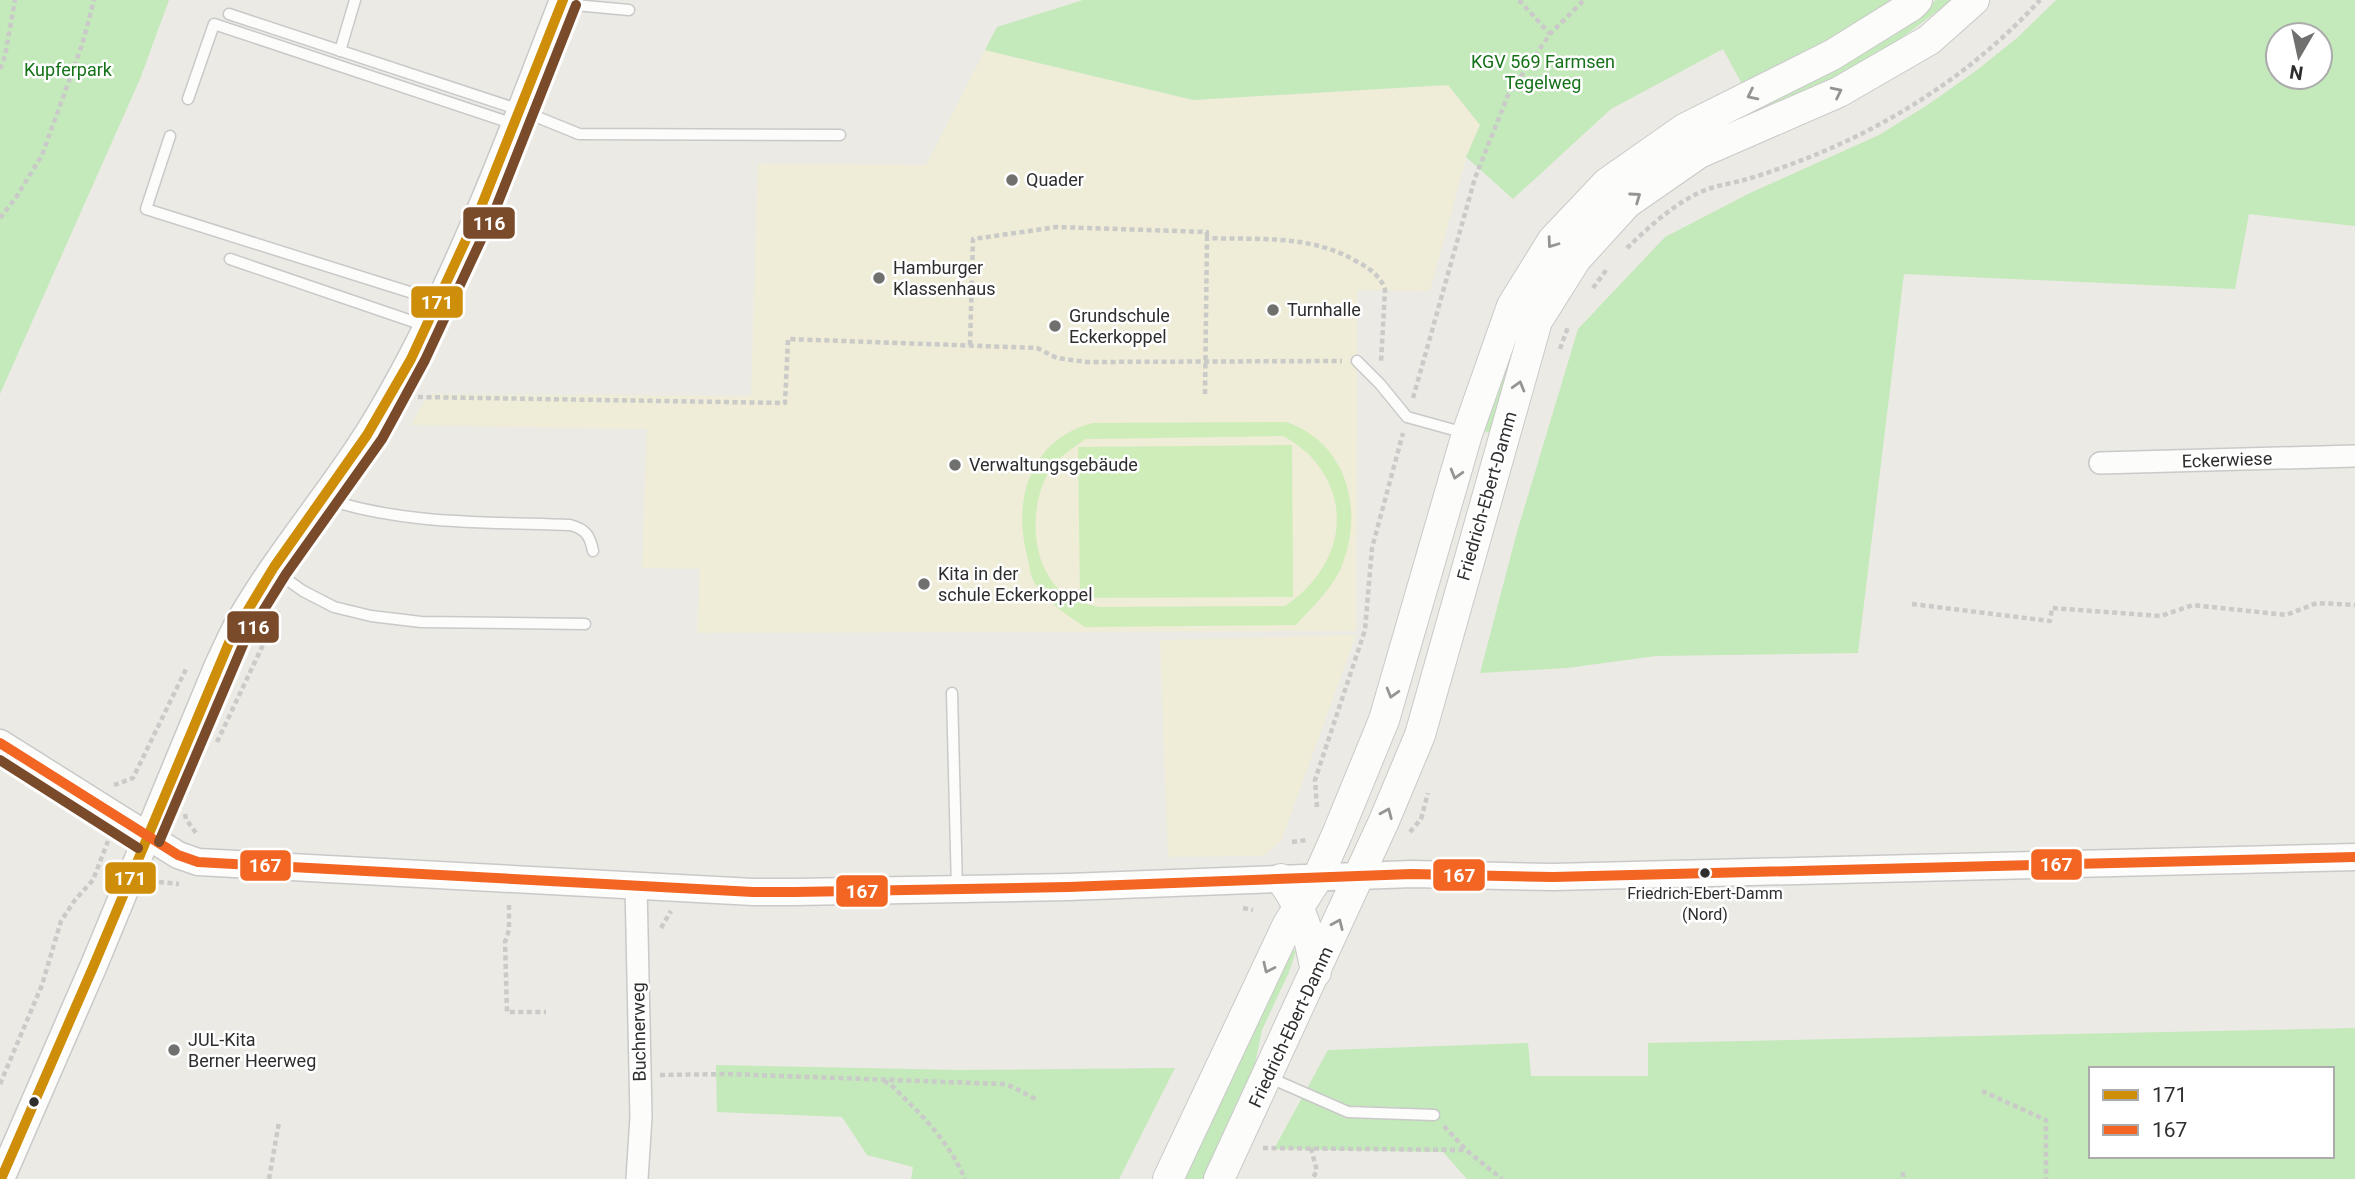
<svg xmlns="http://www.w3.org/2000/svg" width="2355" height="1179" font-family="Roboto,sans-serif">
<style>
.education{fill:#efecd8}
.green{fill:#c4e9bb;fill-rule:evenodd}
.pitch{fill:#ceedb9;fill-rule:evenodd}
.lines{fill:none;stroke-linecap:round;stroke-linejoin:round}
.service-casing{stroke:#cac9c9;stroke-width:13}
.minor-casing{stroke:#cac9c9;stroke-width:24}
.tertiary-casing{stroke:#cac9c9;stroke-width:29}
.secondary-casing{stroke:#cac9c9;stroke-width:32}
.path{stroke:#cacac9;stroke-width:4.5;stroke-dasharray:5 3.5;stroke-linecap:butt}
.service{stroke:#fcfcfb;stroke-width:10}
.minor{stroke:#fcfcfb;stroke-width:21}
.tertiary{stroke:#fcfcfb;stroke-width:26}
.secondary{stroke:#fcfcfb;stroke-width:30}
.bus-1-casing{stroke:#fff;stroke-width:16}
.bus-2-casing{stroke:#fff;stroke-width:16}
.bus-3-casing{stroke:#fff;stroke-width:16}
.bus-1{stroke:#cf8e09;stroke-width:10}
.bus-2{stroke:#f26522;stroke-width:10}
.bus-3{stroke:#7a4b2a;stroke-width:10}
.oneway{stroke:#959594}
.poi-dot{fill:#70706e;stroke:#fff;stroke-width:2.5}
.bus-dot{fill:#2e2e2e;stroke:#fff;stroke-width:2.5}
.labels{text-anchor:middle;stroke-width:5;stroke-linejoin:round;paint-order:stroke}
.bus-label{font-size:16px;fill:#2e2e2e;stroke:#fff}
.park-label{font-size:18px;fill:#167218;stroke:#fff}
.poi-label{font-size:18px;fill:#2e2e2e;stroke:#fff;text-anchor:start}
.street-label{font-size:18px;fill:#2e2e2e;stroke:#fff}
.line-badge{stroke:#fff;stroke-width:2.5}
.badge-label{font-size:19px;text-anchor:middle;font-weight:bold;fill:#fff}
</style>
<rect width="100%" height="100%" fill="#eceae4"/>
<path class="education" d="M985,50L1193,100L1448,85L1480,125L1466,158L1430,291L1357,290L1356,631L697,633L700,569L642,568L647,429L411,425L429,394L751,396L758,164L926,165Z
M1356,635L1281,841L1262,856L1168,857L1160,640Z"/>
<path class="green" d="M0,0H169L140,79L0,394Z
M1083,0H1890L1878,9L1794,60L1742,84L1723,49L1611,109L1513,199L1466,157L1480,125L1448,85L1193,100L985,50L997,27Z
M1936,0H1952L1887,49L1602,211L1491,433L1482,430L1504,357L1571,236L1686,140L1832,72L1879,43Z
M2056,0H2355V226L2249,214L2235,289L1904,274L1858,653L1656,656L1567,668L1480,673L1517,532L1578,329L1665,237L1750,193L1879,135L1929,104L1977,70L2017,38ZM2278,35H2320V77H2278Z
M1292,950L1296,951L1289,972L1262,1030L1251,1083L1206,1179H1183Z
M2355,1028V1179H1467L1443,1152L1274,1149L1328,1050L1528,1043L1531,1076H1648V1043ZM2091,1069H2332V1156H2091Z
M716,1065L960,1070L1175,1068L1119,1179H911L913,1167L867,1155L842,1117L717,1112Z"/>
<path class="pitch" d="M1286,422C1349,443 1365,514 1340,570C1330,591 1311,608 1296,625L1085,627C1067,615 1048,603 1036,585C1030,577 1029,564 1027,555C1012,498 1032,438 1093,423ZM1284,436C1298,445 1311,454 1320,468C1355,518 1332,575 1285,606L1099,607C1087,604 1073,601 1063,593C1029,565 1028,501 1052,467C1061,455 1074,447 1086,439Z
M1292,445L1293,597L1080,598L1078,447Z"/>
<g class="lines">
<defs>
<path id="service" d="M564,4L629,10
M229,14L520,110L579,134L840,135
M340,51L355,0
M188,99L214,24L514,124
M170,136L146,209L438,301
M230,259L426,326
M1357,361L1380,384L1407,417L1465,433
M323,498C402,525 488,522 570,525C586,529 590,536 593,551
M272,569L303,591L334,607L371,616L421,622L585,624
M952,693L957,889
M1268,1077L1348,1112L1434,1115"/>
<path id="minor" d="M2100,463L2355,456
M636,885L641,1117L637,1179"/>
<path id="tertiary" d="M0,743L178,855L198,862L753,892H795L1068,887L1412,874L1553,877L2355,857
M1,1179L94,965L218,665C225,651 231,636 239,622C282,547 341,482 384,407C457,281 511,136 563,0"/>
<path id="secondary" d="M1281,879C1304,910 1309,935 1316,972
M1168,1179L1288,924L1318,877L1338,832L1384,720L1467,434L1512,306L1553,240L1607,183L1684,129L1832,55L1911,6L1917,0
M1219,1179L1384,821L1420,735L1537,321L1576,259L1627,203L1699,153L1839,92L1929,40L1974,0"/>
</defs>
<use href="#service" class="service-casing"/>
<use href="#minor" class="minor-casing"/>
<use href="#tertiary" class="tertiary-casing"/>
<use href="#secondary" class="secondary-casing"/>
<path class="path" d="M1519,0L1550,34
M0,69L5,56L15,0
M0,218L17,196L42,155L82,45L94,0
M1627,248C1650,226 1678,200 1708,189C1720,185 1733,183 1744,180C1766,174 1789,165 1810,157C1897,122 1977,69 2040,0
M1593,288L1607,269
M970,345L973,239L1057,227L1207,232V238
M1560,349L1568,327
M1205,394L1207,238C1258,240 1309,234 1356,261C1369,268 1381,276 1385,290L1381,362
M418,397L785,403L788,339L1037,348L1057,358L1087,362L1342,361
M1413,398L1475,178L1508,95L1550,34L1584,0
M1912,604L2050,621L2052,608L2161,616L2193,605L2286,615L2317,603L2355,605
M217,742L279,611
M114,785L133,778L186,669
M1317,807L1315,780L1365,630L1372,548L1403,433
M185,814L186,819L196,833
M1410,832L1421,819L1428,793
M1292,842L1307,840
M159,882L179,884
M509,905V930L505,942L507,1012H546
M1243,908L1253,910
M661,928L671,911
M660,1075L728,1074L1003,1084L1013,1087L1037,1100
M884,1081L890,1084C919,1112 949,1141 965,1179
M0,1084L42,985L61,921L75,900L93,880L108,841
M1982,1091L2046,1120V1179
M1444,1126L1466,1150L1502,1179
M1263,1148L1466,1150
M1311,1148L1317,1171L1312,1179
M1903,1172V1179
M269,1179L279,1122"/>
<use href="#service" class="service"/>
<use href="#minor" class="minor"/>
<use href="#tertiary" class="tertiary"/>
<use href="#secondary" class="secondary"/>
<defs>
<path id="bus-1" d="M1,1179L94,965L231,638L274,567L367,435L411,359L481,207L563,0"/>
<path id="bus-2" d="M0,743L178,855L198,862L753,892H795L1068,887L1412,874L1553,877L2355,857"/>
<path id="bus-3" d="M0,760L138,848
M159,842L245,640L286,574L382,439L425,360L495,210L576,5"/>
</defs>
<use href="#bus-1" class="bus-1-casing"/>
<use href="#bus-2" class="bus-2-casing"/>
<use href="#bus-3" class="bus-3-casing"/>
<use href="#bus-1" class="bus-1"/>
<use href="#bus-2" class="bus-2"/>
<use href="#bus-3" class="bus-3"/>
</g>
<defs><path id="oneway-chevron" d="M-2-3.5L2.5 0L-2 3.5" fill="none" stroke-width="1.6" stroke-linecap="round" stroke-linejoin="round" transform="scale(1.75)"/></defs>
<g class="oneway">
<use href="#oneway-chevron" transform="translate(1837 92) rotate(-26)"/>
<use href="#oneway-chevron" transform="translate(1752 95) rotate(154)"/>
<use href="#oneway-chevron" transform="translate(1636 197) rotate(-35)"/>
<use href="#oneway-chevron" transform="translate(1552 243) rotate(126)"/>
<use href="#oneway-chevron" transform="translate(1519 386) rotate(-74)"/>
<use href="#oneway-chevron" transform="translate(1456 474) rotate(106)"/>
<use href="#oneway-chevron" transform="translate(1392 693) rotate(106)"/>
<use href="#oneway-chevron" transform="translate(1387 813) rotate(-67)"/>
<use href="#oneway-chevron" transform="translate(1338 924) rotate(-66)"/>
<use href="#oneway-chevron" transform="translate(1268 968) rotate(115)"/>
</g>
<g class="poi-dot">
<circle cx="1012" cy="180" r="7"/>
<circle cx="879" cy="278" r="7"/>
<circle cx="1273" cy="310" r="7"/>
<circle cx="1055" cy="326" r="7"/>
<circle cx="955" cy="465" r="7"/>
<circle cx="924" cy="584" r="7"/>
<circle cx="174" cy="1050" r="7"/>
</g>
<g class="bus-dot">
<circle cx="1705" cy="873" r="6"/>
<circle cx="34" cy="1102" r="6"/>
</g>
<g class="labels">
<g class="bus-label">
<text x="1705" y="899">Friedrich-Ebert-Damm<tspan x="1705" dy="21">(Nord)</tspan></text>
</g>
<g class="park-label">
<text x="1543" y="68">KGV 569 Farmsen<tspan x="1543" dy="21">Tegelweg</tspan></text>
<text x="68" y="76">Kupferpark</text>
</g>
<g class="poi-label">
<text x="1026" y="186">Quader</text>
<text x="893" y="274">Hamburger<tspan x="893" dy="21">Klassenhaus</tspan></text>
<text x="1287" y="316">Turnhalle</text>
<text x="1069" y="322">Grundschule<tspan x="1069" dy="21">Eckerkoppel</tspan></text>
<text x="969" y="471">Verwaltungsgebäude</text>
<text x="938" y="580">Kita in der<tspan x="938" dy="21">schule Eckerkoppel</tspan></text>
<text x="188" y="1046">JUL-Kita<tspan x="188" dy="21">Berner Heerweg</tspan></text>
</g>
<g class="street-label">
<text transform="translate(2227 460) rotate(-2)" y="6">Eckerwiese</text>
<text transform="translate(1487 496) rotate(-74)" y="6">Friedrich-Ebert-Damm</text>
<text transform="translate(1291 1027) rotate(-65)" y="6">Friedrich-Ebert-Damm</text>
<text transform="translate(639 1032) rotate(-91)" y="6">Buchnerweg</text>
</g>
</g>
<g class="line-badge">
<rect x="462" y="206" width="54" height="34" rx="7" fill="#7a4b2a"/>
<rect x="410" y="285" width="54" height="34" rx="7" fill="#cf8e09"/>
<rect x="226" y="610" width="54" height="34" rx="7" fill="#7a4b2a"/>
<rect x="2030" y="848" width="53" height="33" rx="7" fill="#f26522"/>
<rect x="239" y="849" width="53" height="33" rx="7" fill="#f26522"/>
<rect x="1432" y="858" width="54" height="34" rx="7" fill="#f26522"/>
<rect x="104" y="861" width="53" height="34" rx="7" fill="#cf8e09"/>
<rect x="835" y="874" width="54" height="34" rx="7" fill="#f26522"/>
</g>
<g class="badge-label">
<text x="489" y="230">116</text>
<text x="437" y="309">171</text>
<text x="253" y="634">116</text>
<text x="2056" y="871">167</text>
<text x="265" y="872">167</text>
<text x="1459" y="882">167</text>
<text x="130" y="885">171</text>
<text x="862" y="898">167</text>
</g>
<rect x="2089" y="1067" width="245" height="91" fill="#ffffff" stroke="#ababab" stroke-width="2"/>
<rect x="2103" y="1090" width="35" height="10" fill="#cf8e09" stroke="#ababab" stroke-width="2"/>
<text x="2152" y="1102" font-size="21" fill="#2e2e2e">171</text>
<rect x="2103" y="1125" width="35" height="10" fill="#f26522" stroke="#ababab" stroke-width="2"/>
<text x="2152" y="1137" font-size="21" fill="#2e2e2e">167</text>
<g transform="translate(2299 56) rotate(189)"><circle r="33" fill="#ffffff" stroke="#ababab" stroke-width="2"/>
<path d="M0-5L12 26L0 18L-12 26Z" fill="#70706e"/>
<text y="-10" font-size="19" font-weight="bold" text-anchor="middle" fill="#2e2e2e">N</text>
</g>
</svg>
